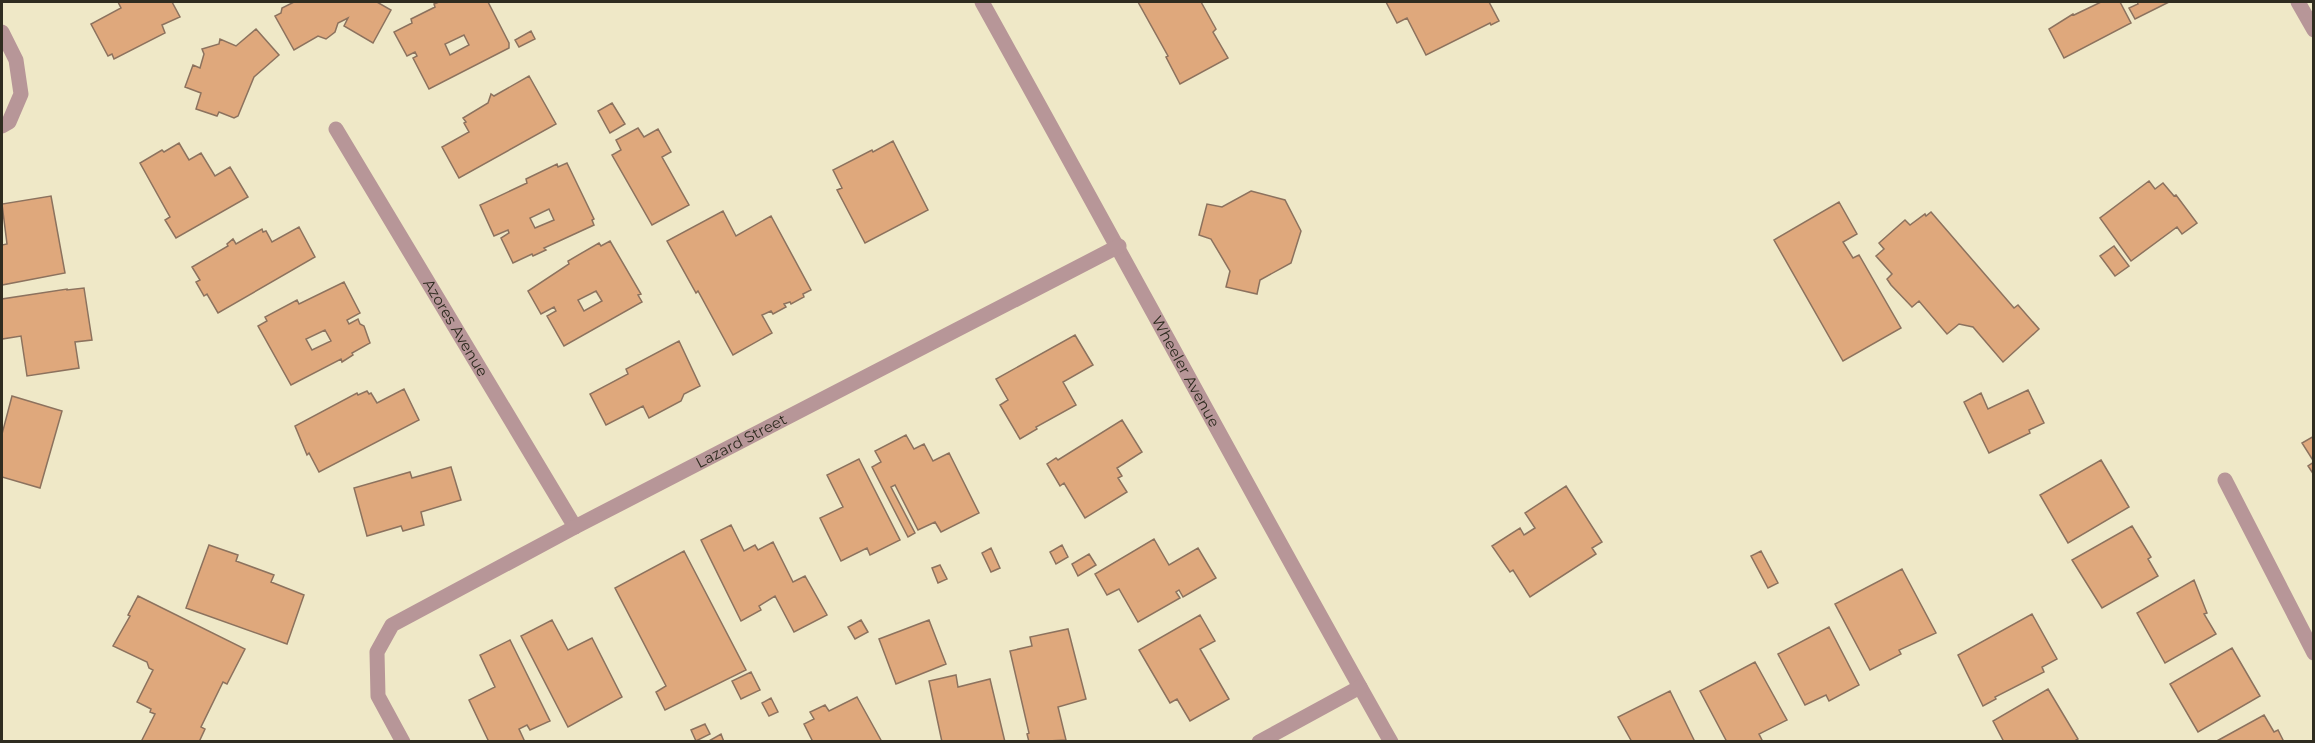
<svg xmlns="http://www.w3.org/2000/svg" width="2315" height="743" font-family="Montserrat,sans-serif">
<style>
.building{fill:#dfa87c;stroke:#8c725e;stroke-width:1.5;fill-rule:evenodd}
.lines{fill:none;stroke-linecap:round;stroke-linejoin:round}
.minor{stroke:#b79698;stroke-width:15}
.tertiary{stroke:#b79698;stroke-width:15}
.labels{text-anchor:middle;stroke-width:4.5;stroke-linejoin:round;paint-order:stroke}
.street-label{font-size:15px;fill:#2f2c20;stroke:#fff}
</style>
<rect width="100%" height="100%" fill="#efe8c7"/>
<path class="building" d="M118,2H172L180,17L162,25L165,33L114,59L112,54L108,56L91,24L121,8Z
M294,2H377L391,10L373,43L344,26L348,18L338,23L335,32L326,39L318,36L294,50L275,16L281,13L282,8Z
M439,2H488L509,43V48L429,89L413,58L417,56L415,52L407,56L394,32L412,23L411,19L435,7L434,4ZM464,35L469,45L450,55L445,44Z
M1138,2H1201L1216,29L1213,32L1228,58L1180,84L1166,57L1168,56Z
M1386,2H1489L1499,21L1491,25L1490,23L1426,55L1407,18L1397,23Z
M2101,2H2120L2131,23L2064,58L2049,29L2073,14L2074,15Z
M2137,2H2169L2135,19L2129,8L2138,4Z
M256,29L279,55L254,77L238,116L234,118L219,112L217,116L196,109L201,93L185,87L193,65L200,68L204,54L202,49L219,44L220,39L236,46Z
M531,31L535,39L519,47L515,40Z
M529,76L556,124L459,178L442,147L469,132L464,123L466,122L463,118L488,103L491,94L494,96Z
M612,103L625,124L610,133L598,111Z
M638,128L644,137L658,129L671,152L662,157L689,205L652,225L612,155L621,150L616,140Z
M893,141L928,210L865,243L837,190L842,188L833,170L872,150L873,152Z
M179,143L189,160L201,153L215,176L230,167L248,197L176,238L165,220L170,217L140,163L162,150L164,152Z
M567,163L594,219L592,220L594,225L544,248L546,250L533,256L532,254L513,263L501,238L509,233L508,230L494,236L480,205L527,183L526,179L557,164L558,167ZM549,209L554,220L535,228L530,218Z
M2149,181L2155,189L2163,183L2174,196L2176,195L2197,223L2182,234L2177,227L2131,261L2100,218Z
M1251,191L1285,200L1301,231L1291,263L1260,280L1257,294L1226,287L1230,271L1211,239L1199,235L1207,204L1222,207Z
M51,196L65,273L2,285V245L7,244L2,204Z
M1839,202L1857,234L1843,242L1853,258L1859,255L1901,328L1843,361L1774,240Z
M723,211L736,236L771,216L811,290L803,294L804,297L791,304L790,302L784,304L786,307L773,314L771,311L762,315L772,333L733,355L698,291L696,293L667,241Z
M1931,212L2014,308L2018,305L2039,329L2003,362L1973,327L1959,324L1947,334L1919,301L1912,307L1891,285L1887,279L1892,274L1876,256L1884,249L1879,243L1905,220L1910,225L1925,214L1926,216Z
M299,227L315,257L218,313L207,294L204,296L196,282L200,280L192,267L228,246L227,244L233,239L236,244L262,229L263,232L266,231L272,242Z
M610,241L641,294L638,295L642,302L564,346L547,316L556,311L554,307L541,314L528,291L569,264L568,261L599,243L601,246ZM596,291L602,301L584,311L578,300Z
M2114,246L2129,266L2115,276L2100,256Z
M344,282L360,313L347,320L349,324L358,319L360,324L364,326L370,343L352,353L353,355L342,362L341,359L291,385L258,326L267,321L265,317L297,300L299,304ZM325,330L331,341L312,350L306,339Z
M84,288L92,340L75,342L79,368L27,376L21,336L2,339V299L67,289V290Z
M1075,335L1093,365L1063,382L1076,405L1036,427L1037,429L1020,439L1000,405L1008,400L996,379Z
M679,341L700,386L684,394L681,401L649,418L643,406L606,425L590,394L628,374L626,369Z
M404,389L419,420L319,472L309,453L307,455L295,426L357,393L358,395L367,391L369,394L371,393L377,403Z
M2028,390L2044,423L2029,430L2030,433L1989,453L1964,402L1981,393L1988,409Z
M12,396L62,411L40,488L2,477V434Z
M1122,420L1142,452L1117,468L1122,476L1118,478L1127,492L1085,518L1064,483L1060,486L1047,464L1056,458L1058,460Z
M906,435L914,449L924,444L933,461L949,453L979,513L941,532L935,522L918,530L895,485L891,487L915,533L908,537L872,467L881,462L875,451Z
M2314,436V462L2302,443Z
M859,459L900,540L870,555L867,548L841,561L820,518L843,507L827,475Z
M2101,460L2129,507L2068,543L2040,495Z
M2314,462V475L2308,466Z
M451,467L461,500L421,512L424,525L403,531L401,526L367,536L354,488L410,472L412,478Z
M1566,486L1602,542L1592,548L1596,554L1530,597L1513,570L1510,572L1492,546L1520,528L1524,535L1535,528L1525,513Z
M731,525L744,551L755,545L758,550L773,542L793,582L805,576L827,615L794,632L775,596L759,606L761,610L741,621L701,540Z
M2132,526L2151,557L2148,559L2158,576L2102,608L2072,560Z
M1154,539L1169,565L1198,548L1216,578L1183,597L1179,590L1176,592L1180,598L1138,622L1119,589L1107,595L1095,574Z
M209,545L238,555L236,561L274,575L271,582L304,595L287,644L186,608Z
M1062,545L1068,557L1056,564L1050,552Z
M991,548L1000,568L991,572L982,553Z
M684,551L746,670L665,710L656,692L666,686L615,588Z
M1761,551L1778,583L1768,588L1751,556Z
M1089,554L1096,565L1078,576L1072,564Z
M940,565L947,579L938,583L932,568Z
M1902,569L1936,633L1899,650L1901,654L1870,670L1835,604Z
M2194,580L2207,613L2204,614L2216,634L2165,663L2137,613Z
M138,596L245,649L227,684L223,682L201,727L205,729L199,742H141L155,714L150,712L151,709L137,702L153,670L149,668L147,662L113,646L130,616L128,615Z
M2032,614L2057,659L2042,667L2044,672L1995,697L1996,699L1983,706L1958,655Z
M1200,615L1215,641L1200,649L1229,699L1190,721L1177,699L1170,703L1139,650Z
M552,620L568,650L592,638L622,697L568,727L521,636Z
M861,620L868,632L855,639L848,627Z
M929,620L946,664L896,684L879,639Z
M1829,627L1859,685L1829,701L1826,695L1805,705L1778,654Z
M1068,629L1086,699L1058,707L1066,740L1029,742L1027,734L1029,733L1010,651L1032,646L1030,637Z
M510,640L550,721L530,730L527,725L519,729L525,742H489L469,700L495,687L480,655Z
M2232,648L2260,696L2198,732L2170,684Z
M1755,662L1787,720L1759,734L1763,742H1727L1700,691Z
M751,672L760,690L741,699L732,681Z
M956,675L958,687L990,679L1005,742H942L929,681Z
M2048,689L2078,739L2073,742H2004L1993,721Z
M1670,691L1695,742H1632L1618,717Z
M857,697L882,742H813L804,724L814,719L810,712L825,705L829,711Z
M771,698L778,712L769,716L762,703Z
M2264,715L2274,732L2278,730L2284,742H2215Z
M705,724L710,734L696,741L691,730Z
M721,734L724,742H707Z"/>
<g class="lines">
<g class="minor">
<path id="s1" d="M982,2C1119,248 1252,496 1391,742"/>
<path d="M2,32L16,60L21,94L9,122L2,126"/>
<path id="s2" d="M336,129L575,527"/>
<path d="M2225,480L2314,653"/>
<path id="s3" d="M403,742L378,696L377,652L392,625L575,527L1119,246"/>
<path d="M1259,742L1360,687"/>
</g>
<path class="tertiary" d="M2298,2L2314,30"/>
</g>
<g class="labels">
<g class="street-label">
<text dy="5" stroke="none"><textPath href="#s2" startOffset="232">Azores Avenue</textPath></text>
<text dy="5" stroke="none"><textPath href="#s1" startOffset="422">Wheeler Avenue</textPath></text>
<text dy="5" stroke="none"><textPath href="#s3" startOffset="522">Lazard Street</textPath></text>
</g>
</g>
<rect width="2315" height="743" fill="none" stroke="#2f2c20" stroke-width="6"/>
</svg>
